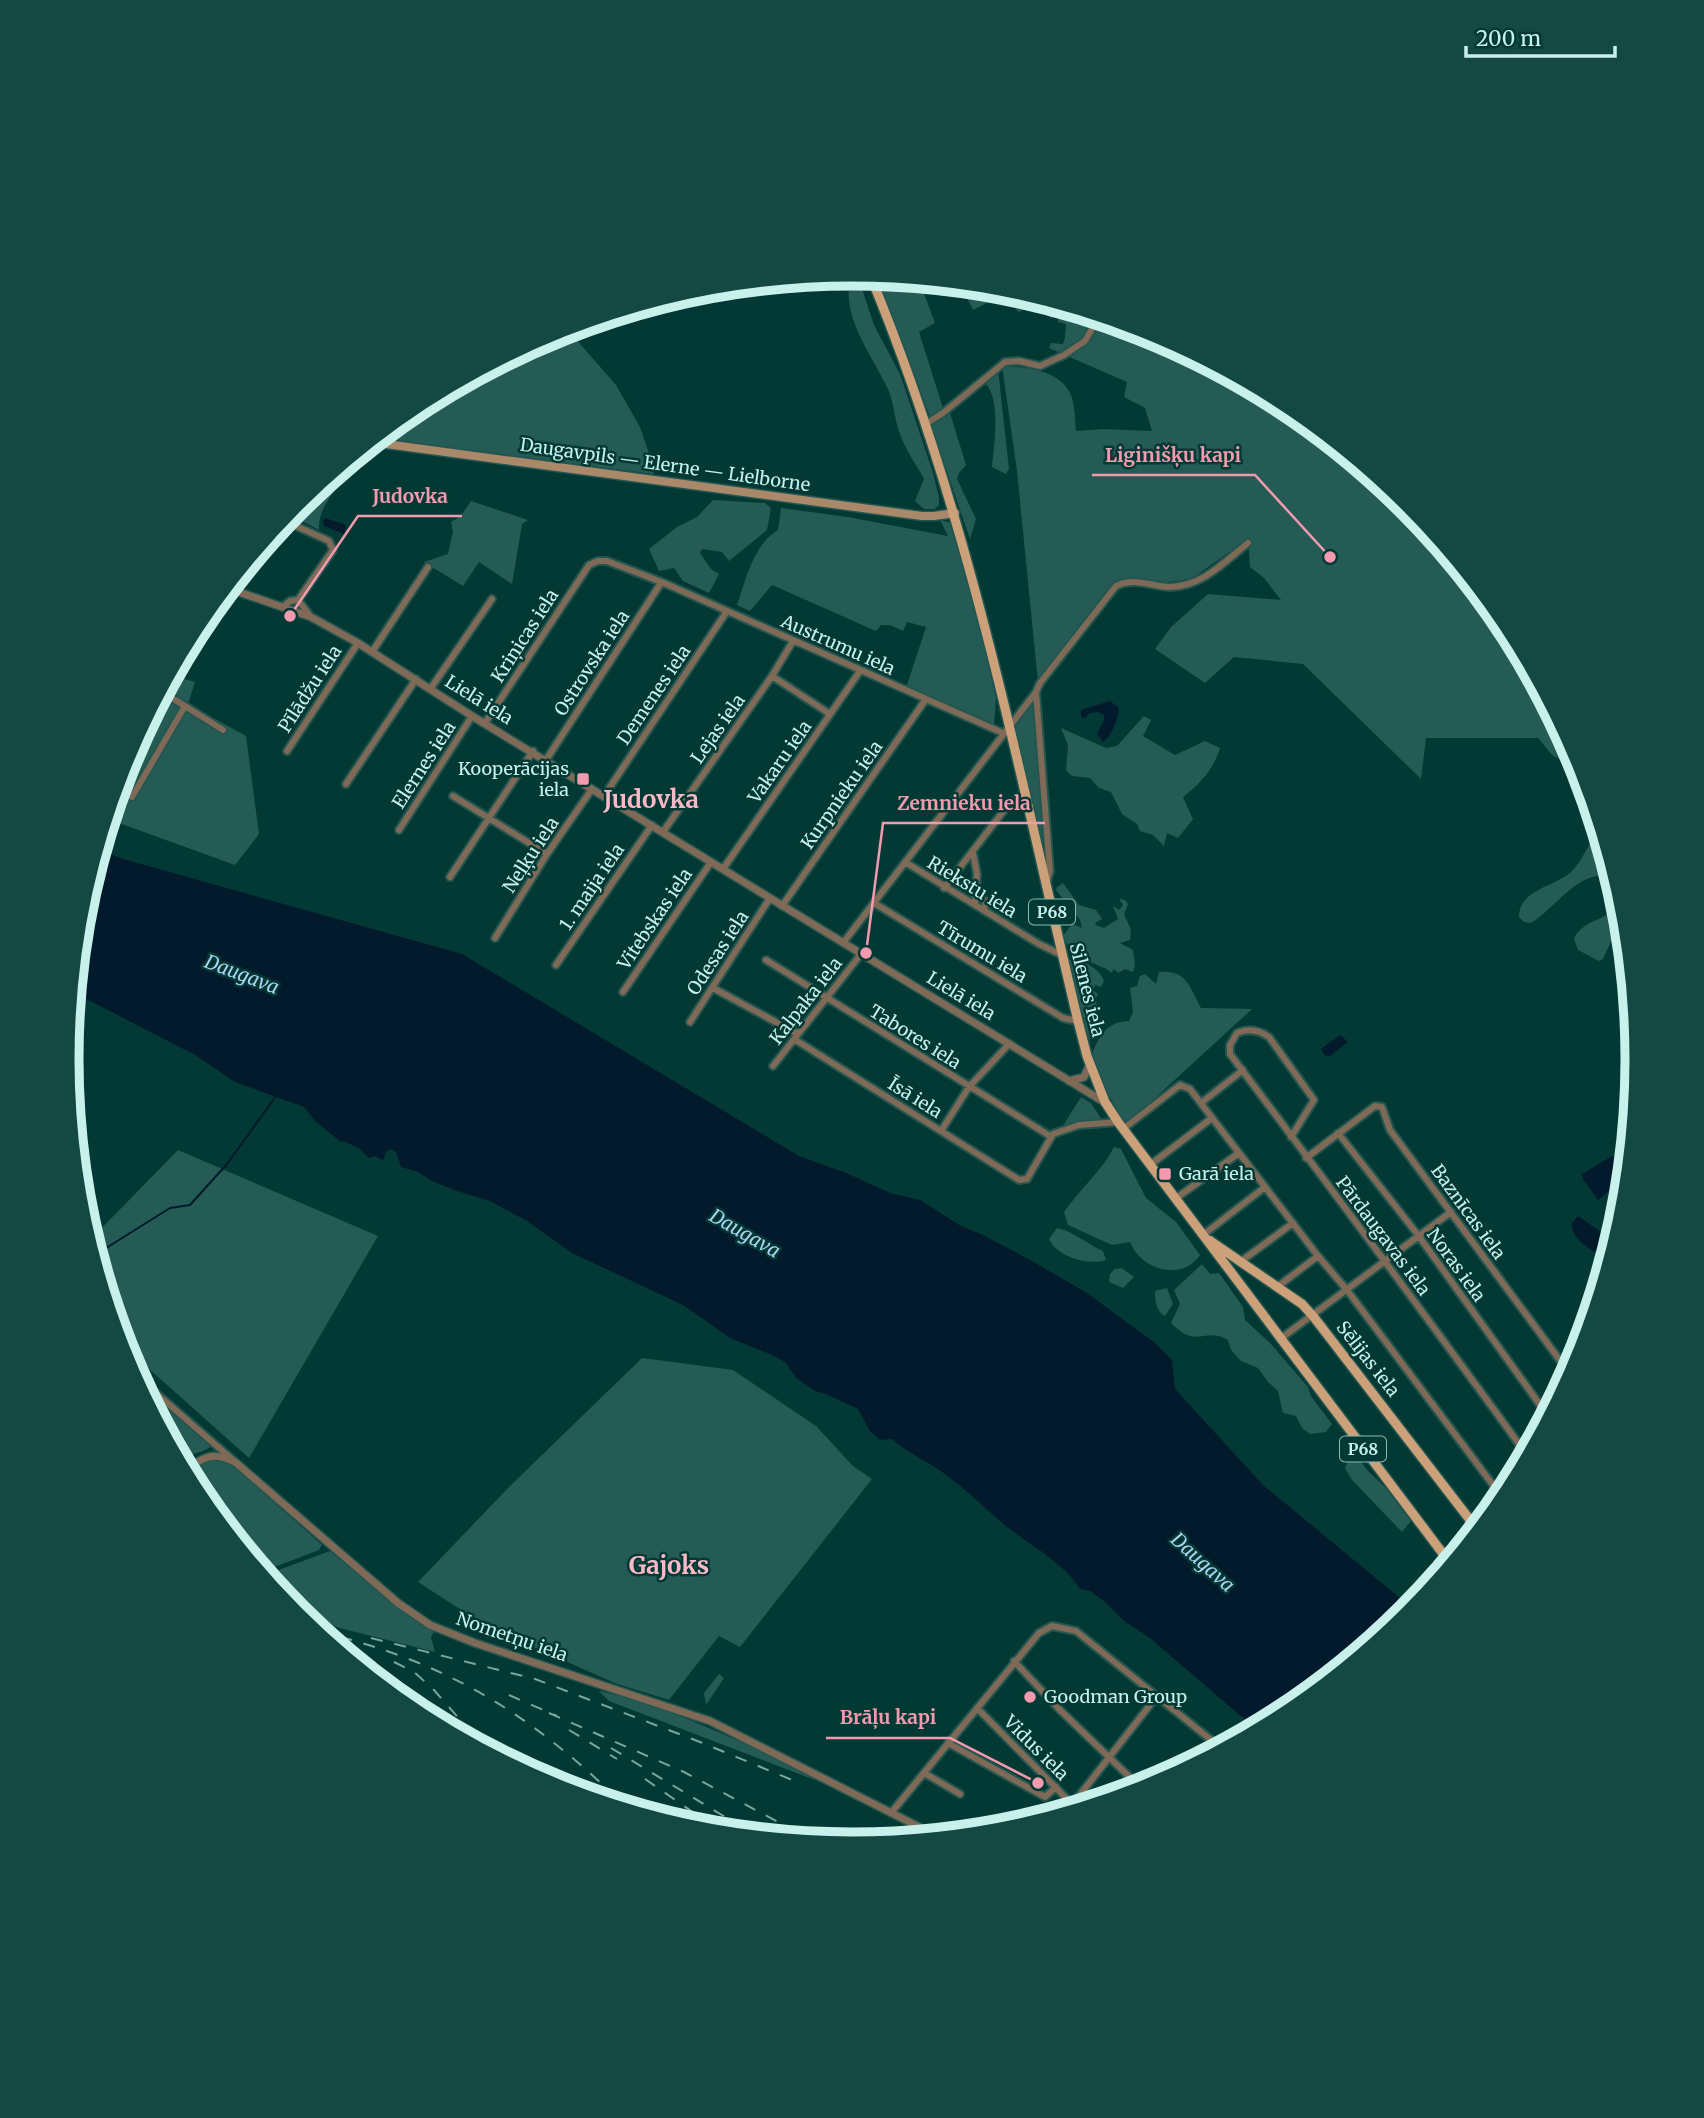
<svg xmlns="http://www.w3.org/2000/svg" width="1704" height="2118" font-family="Merriweather,serif">
<style>
.green{fill:#245b55}
.water{fill:#031a2d}
.lines{fill:none;stroke-linecap:round;stroke-linejoin:round}
.stream{stroke:#031a2d;stroke-width:2}
.minor-casing{stroke:#235651;stroke-width:10}
.tertiary-casing{stroke:#235651;stroke-width:10}
.secondary-casing{stroke:#235651;stroke-width:11}
.primary-casing{stroke:#235651;stroke-width:12}
.minor{stroke:#7e6a56;stroke-width:6}
.tertiary{stroke:#7e6a56;stroke-width:7}
.secondary{stroke:#aa896a;stroke-width:8}
.primary{stroke:#cca179;stroke-width:9}
.rail{stroke:#77a59f;stroke-width:2;stroke-dasharray:12 12;stroke-linecap:butt}
.poi-dot{fill:#f29aae;stroke:#033934;stroke-width:2.5}
.labels{text-anchor:middle;stroke-width:5;stroke-linejoin:round;paint-order:stroke}
.shield{fill:#033934;stroke:#8dbab4;stroke-width:2}
.shield-label{font-size:16px;font-weight:bold;fill:#c8f1eb}
.street-label{font-size:18px;fill:#c8f1eb;stroke:#033934}
.poi-label{font-size:18px;fill:#c8f1eb;stroke:#033934;text-anchor:start}
.water-label{font-size:19px;font-style:italic;fill:#add2f2;stroke:#033934}
.district-label{font-size:24px;font-weight:bold;fill:#fbb8c6;stroke:#033934}
.rim{fill:none;stroke:#c8f1eb;stroke-width:9}
.leader{fill:none;stroke:#f29aae;stroke-width:2.5}
.callout-dot{fill:#f29aae;stroke:#033934;stroke-width:2.5}
.callout-label{font-size:19px;text-anchor:middle;font-weight:bold;fill:#f29aae;stroke:#033934;stroke-width:5;stroke-linejoin:round;paint-order:stroke}
</style>
<rect width="100%" height="100%" fill="#033934"/>
<path class="green" d="M852,274H857L874,325L900,374L933,473L939,497V505L935,509H924L915,501L924,479C916,464 904,448 899,431C894,417 894,403 888,389C872,355 838,313 852,274Z
M877,276L919,280L935,323L919,332L943,408L930,417Z
M960,284L1006,289L1042,300L1040,302L1043,300L1057,306L1061,305L1153,333L1289,406L1408,504L1505,623L1581,768L1553,756L1538,738H1426L1421,779L1303,664L1234,657L1205,683L1155,649L1171,627L1208,594L1281,600L1264,578L1250,567L1248,539L1191,579L1167,582L1118,580L1093,608L1038,682L1017,471L1002,366C1026,367 1063,370 1072,398C1075,408 1075,421 1076,431L1103,429L1152,431L1145,408L1124,397L1127,382L1049,348L1051,343L1063,344L1065,337L1066,324L1058,322L1059,316L1051,318L1035,306L1018,312L1011,299L1000,288L992,292L993,300L973,310Z
M567,329L616,385L640,427L655,471L653,474L376,438L416,406L552,333Z
M998,369L1009,469L1006,474L992,467C994,445 1001,401 986,384Z
M950,413L966,465L959,473L957,479L976,519L970,539L931,425Z
M333,474L341,482C330,498 318,510 319,530L288,514L297,503Z
M713,500L765,503L771,508L767,530L729,561L722,552L702,549L700,553L711,569L719,574L709,593L683,581L674,568L659,571L649,549L677,527L697,517Z
M471,501L528,520L522,524L512,584L479,562L463,586L424,562L448,554L453,532L451,522L461,516Z
M781,508L848,517L948,536L940,520L952,523L979,622L996,698L994,726L906,688L926,627L907,622L903,631L890,625H881L876,631L772,585L750,611L737,605C746,579 753,545 778,530Z
M171,675L195,682L188,704L246,736L259,834L235,865L108,819L126,758Z
M1033,697L1047,868L1013,726Z
M1144,716L1151,720L1143,736L1175,755L1205,741L1220,748C1213,770 1201,783 1183,797L1193,819L1178,838L1167,833L1164,846L1153,835L1140,831L1137,824L1122,814L1111,792L1099,788L1090,778L1072,776L1066,770L1068,745L1061,728L1106,748L1117,746Z
M1600,831L1613,876C1578,869 1558,906 1531,923L1524,922L1519,917C1519,889 1555,887 1571,872C1583,861 1588,842 1600,831Z
M1063,883L1079,905L1096,910L1102,919L1095,923L1096,925L1104,928L1118,919L1113,906L1119,910L1123,905L1119,899L1125,900L1128,904L1124,914L1131,930L1130,940L1120,943L1133,950L1135,966L1133,972L1125,969L1118,973L1114,969L1111,973C1106,967 1102,968 1095,964C1083,958 1069,950 1062,937L1072,924L1082,928L1080,920L1056,890L1057,887Z
M1621,901L1623,915L1603,959L1599,961L1578,950L1574,939C1583,918 1609,922 1621,901Z
M1076,958C1087,964 1100,969 1104,981L1101,987L1095,985L1093,990L1098,994L1096,998C1097,1015 1103,1028 1089,1040L1069,963V960Z
M1159,972C1187,970 1189,986 1201,1008L1252,1009L1130,1121L1124,1122C1116,1109 1094,1070 1092,1056C1092,1051 1096,1045 1098,1041C1106,1027 1113,1022 1129,1021L1133,1012L1130,988L1137,986L1140,976L1145,974L1156,984Z
M1081,1097L1091,1103L1102,1120L1094,1119L1061,1129Z
M1114,1147L1121,1149L1146,1198L1176,1222L1200,1255C1182,1282 1141,1270 1130,1242L1112,1245L1068,1225L1064,1212C1079,1190 1102,1171 1114,1147Z
M178,1150L378,1236L249,1458L121,1344L90,1240Z
M1057,1228C1075,1232 1087,1244 1103,1251L1106,1260C1089,1266 1057,1257 1049,1239Z
M1202,1264L1210,1274L1219,1273L1243,1307L1245,1320L1270,1343L1308,1387L1311,1396L1332,1424L1326,1432L1310,1434L1302,1428L1296,1416L1283,1413L1278,1391L1268,1382L1258,1368L1241,1361L1231,1350L1228,1340C1204,1326 1197,1350 1171,1323L1180,1304L1174,1290Z
M1122,1268L1134,1277L1123,1288L1109,1282L1110,1274L1115,1269Z
M1167,1288L1173,1304L1165,1316C1156,1311 1155,1301 1155,1291Z
M642,1358L733,1370L816,1426L853,1466L872,1479L740,1647L719,1636L669,1700L617,1684L486,1626L418,1582L509,1487Z
M138,1382L209,1443L210,1447C204,1453 189,1453 180,1460Z
M1358,1458L1368,1471L1385,1487L1411,1521L1402,1532L1352,1480L1345,1468L1348,1461Z
M217,1459L226,1461L235,1467L322,1545L319,1550L272,1568L264,1574L199,1495L186,1472L208,1461Z
M330,1551L410,1617L434,1632L431,1637L435,1652L300,1618L296,1614L273,1586L286,1592L270,1575L276,1571Z
M719,1674L724,1678L706,1705L704,1693Z
M599,1691C653,1702 702,1725 752,1747C774,1756 804,1764 820,1782L609,1701Z"/>
<path class="water" d="M325,518L346,525L344,534L324,526L323,521Z
M1110,701L1119,708C1118,721 1112,734 1103,742L1097,734L1104,720V715L1098,712L1090,713L1085,718L1081,717V710Z
M99,849L123,859L462,954L799,1156L846,1173L890,1193L920,1200L961,1226L981,1234L1032,1261L1087,1293L1155,1343L1172,1360L1175,1389L1263,1485L1412,1608L1288,1712L1256,1729L1150,1638L1124,1621L1104,1601L1090,1591L1080,1589C1062,1561 1033,1547 1007,1527C988,1511 970,1493 950,1478C932,1463 910,1455 892,1439L880,1440L870,1431L858,1409L826,1394L815,1391L796,1378L786,1363L772,1355L730,1338L683,1305L572,1253L527,1221L490,1201L457,1191L432,1181L418,1172L401,1167L396,1152L391,1149L386,1152L383,1160L375,1156L369,1158L360,1149L344,1141L341,1142L316,1122L304,1107L235,1082L195,1055L73,992L82,905Z
M1340,1035L1348,1042L1330,1056L1324,1055L1321,1049Z
M1612,1156L1621,1160L1618,1170L1624,1179L1598,1200L1583,1179L1582,1174Z
M1578,1216L1614,1241L1608,1260C1595,1252 1570,1240 1572,1223Z"/>
<g class="lines">
<path class="stream" d="M95,1255L170,1208L190,1205L227,1164L276,1096"/>
<defs>
<path id="minor" d="M927,423L943,413L1005,362L1019,361L1040,366L1064,355L1085,341L1099,317
M283,520L329,541L333,550L298,600
M283,607L290,601L298,600L311,617
M372,652L428,567
M772,676L830,714
M431,688L492,599
M1036,692L1050,871L1047,881
M185,706L223,730
M485,723L589,565L598,561H607L664,583L1003,733
M287,751L358,643
M546,760L661,583
M346,784L416,679
M453,796L547,854
M604,796L727,611
M132,797L185,706L162,692
M399,830L472,716
M663,832L772,676L793,641
M973,853L977,874L975,905
M905,862L1039,944L1062,955
M723,869L860,671
M450,877L533,751
M944,888L1009,804L1025,792
M977,894L982,897L986,904L983,910
M874,903L1063,1018L1078,1021
M782,906L926,699
M495,938L547,854L592,789
M843,943L1036,692L1040,683L1116,586C1135,577 1150,586 1169,587C1202,587 1224,562 1248,543
M766,960L1050,1136
M556,965L652,825
M713,988L798,1034
M623,992L711,862
M690,1022L770,898
M794,1039L1019,1180L1027,1179L1053,1134L1079,1125L1118,1122
M773,1066L861,954
M1201,1103L1243,1070
M1123,1129L1180,1085L1190,1089L1318,1256L1347,1290L1499,1493
M941,1131L969,1087L1009,1044
M1338,1133L1418,1235L1548,1416
M1291,1137L1314,1100L1269,1037C1259,1030 1249,1028 1237,1033L1230,1045V1054C1330,1187 1429,1320 1527,1455
M1306,1158L1375,1106L1382,1107L1390,1130L1570,1374
M1150,1165L1212,1118
M1175,1199L1239,1153
M1203,1235L1265,1187
M1240,1262L1293,1223
M1277,1287L1318,1256
M1280,1339L1451,1212
M134,1374L233,1460
M1446,1558L1520,1467
M1014,1661L1059,1709L1141,1788
M977,1708L1076,1808
M948,1743L1045,1797L1056,1787
M926,1774L960,1794
M1068,1810L1157,1696
M891,1813L1039,1633L1052,1626L1076,1631L1221,1748"/>
<path id="tertiary" d="M227,588L311,617L358,643L472,716L1104,1102
M1069,1081L1084,1077L1090,1064
M185,1469C206,1457 211,1451 235,1462L398,1603L430,1625L475,1643L710,1721L937,1836"/>
<path id="secondary" d="M371,442L922,516H934L955,513"/>
<path id="primary" d="M870,275C970,515 1018,770 1078,1021L1087,1056L1105,1102L1118,1122L1450,1563
M1209,1240L1302,1304L1313,1316L1477,1529"/>
</defs>
<use href="#minor" class="minor-casing"/>
<use href="#tertiary" class="tertiary-casing"/>
<use href="#secondary" class="secondary-casing"/>
<use href="#primary" class="primary-casing"/>
<use href="#minor" class="minor"/>
<use href="#tertiary" class="tertiary"/>
<use href="#secondary" class="secondary"/>
<use href="#primary" class="primary"/>
<path class="rail" d="M317,1631C448,1662 530,1713 626,1807
M371,1638L535,1679L700,1742L797,1782
M341,1644L359,1653L375,1667
M394,1662L414,1672L434,1690L477,1739
M509,1695L557,1716
M549,1713L684,1772L814,1841
M569,1730L617,1759
M611,1748L755,1835
M645,1779L720,1831"/>
</g>
<g class="poi-dot">
<rect x="576" y="772" width="14" height="14" rx="3.5"/>
<rect x="1158" y="1167" width="14" height="14" rx="3.5"/>
<circle cx="1030" cy="1697" r="7"/>
</g>
<g class="labels">
<g class="shield">
<rect x="1029" y="899.5" width="46" height="25" rx="5"/>
<rect x="1340" y="1436.5" width="46" height="25" rx="5"/>
</g>
<g class="shield-label">
<text x="1052" y="918">P68</text>
<text x="1363" y="1455">P68</text>
</g>
<g class="street-label">
<text transform="translate(665 465) rotate(8)" y="6">Daugavpils — Elerne — Lielborne</text>
<text transform="translate(525 636) rotate(-57)" y="6">Kriņicas iela</text>
<text transform="translate(838 645) rotate(24)" y="6">Austrumu iela</text>
<text transform="translate(592 663) rotate(-57)" y="6">Ostrovska iela</text>
<text transform="translate(310 689) rotate(-57)" y="6">Pīlādžu iela</text>
<text transform="translate(654 695) rotate(-56)" y="6">Demenes iela</text>
<text transform="translate(479 700) rotate(32)" y="6">Lielā iela</text>
<text transform="translate(718 729) rotate(-55)" y="6">Lejas iela</text>
<text transform="translate(780 762) rotate(-55)" y="6">Vakaru iela</text>
<text transform="translate(424 765) rotate(-57)" y="6">Elernes iela</text>
<text transform="translate(842 795) rotate(-55)" y="6">Kurpnieku iela</text>
<text transform="translate(531 855) rotate(-57)" y="6">Neļķu iela</text>
<text transform="translate(592 887) rotate(-56)" y="6">1. maija iela</text>
<text transform="translate(972 887) rotate(31)" y="6">Riekstu iela</text>
<text transform="translate(655 919) rotate(-56)" y="6">Vitebskas iela</text>
<text transform="translate(982 952) rotate(31)" y="6">Tīrumu iela</text>
<text transform="translate(718 953) rotate(-57)" y="6">Odesas iela</text>
<text transform="translate(1087 990) rotate(76)" y="6">Silenes iela</text>
<text transform="translate(961 996) rotate(31)" y="6">Lielā iela</text>
<text transform="translate(806 1001) rotate(-52)" y="6">Kalpaka iela</text>
<text transform="translate(915 1037) rotate(32)" y="6">Tabores iela</text>
<text transform="translate(915 1098) rotate(32)" y="6">Īsā iela</text>
<text transform="translate(1468 1212) rotate(54)" y="6">Baznīcas iela</text>
<text transform="translate(1383 1236) rotate(53)" y="6">Pārdaugavas iela</text>
<text transform="translate(1456 1265) rotate(54)" y="6">Noras iela</text>
<text transform="translate(1368 1359) rotate(52)" y="6">Sēlijas iela</text>
<text transform="translate(512 1637) rotate(19)" y="6">Nometņu iela</text>
<text transform="translate(1036 1748) rotate(45)" y="6">Vidus iela</text>
</g>
<g class="poi-label">
<text x="569" y="775" text-anchor="end">Kooperācijas<tspan x="569" dy="21">iela</tspan></text>
<text x="1179" y="1180">Garā iela</text>
<text x="1044" y="1703">Goodman Group</text>
</g>
<g class="water-label">
<text transform="translate(242 974) rotate(21)" y="7">Daugava</text>
<text transform="translate(745 1233) rotate(30)" y="7">Daugava</text>
<text transform="translate(1203 1562) rotate(42)" y="7">Daugava</text>
</g>
<g class="district-label">
<text x="651" y="808">Judovka</text>
<text x="669" y="1574">Gajoks</text>
</g>
</g>
<path d="M0 0H1704V2118H0ZM79 1059a773 773 0 1 1 1546 0a773 773 0 1 1-1546 0Z" fill="#134843" fill-rule="evenodd"/>
<path class="rim" d="M79 1059a773 773 0 1 1 1546 0a773 773 0 1 1-1546 0Z"/>
<path class="leader" d="M1330 557L1255 475H1092M290 616L358 516H462M866 953L883 823H1045M1038 1783L950 1738H826"/>
<g class="callout-dot">
<circle cx="1330" cy="557" r="7"/>
<circle cx="290" cy="616" r="7"/>
<circle cx="866" cy="953" r="7"/>
<circle cx="1038" cy="1783" r="7"/>
</g>
<g class="callout-label">
<text x="1173" y="462">Liginišķu kapi</text>
<text x="410" y="503">Judovka</text>
<text x="964" y="810">Zemnieku iela</text>
<text x="888" y="1724">Brāļu kapi</text>
</g>
<path d="M1466 46v10h149v-10" fill="none" stroke="#c8f1eb" stroke-width="3.5"/>
<text x="1476" y="46" font-size="21" fill="#c8f1eb" stroke="#033934" stroke-width="5" paint-order="stroke">200 m</text>
</svg>
